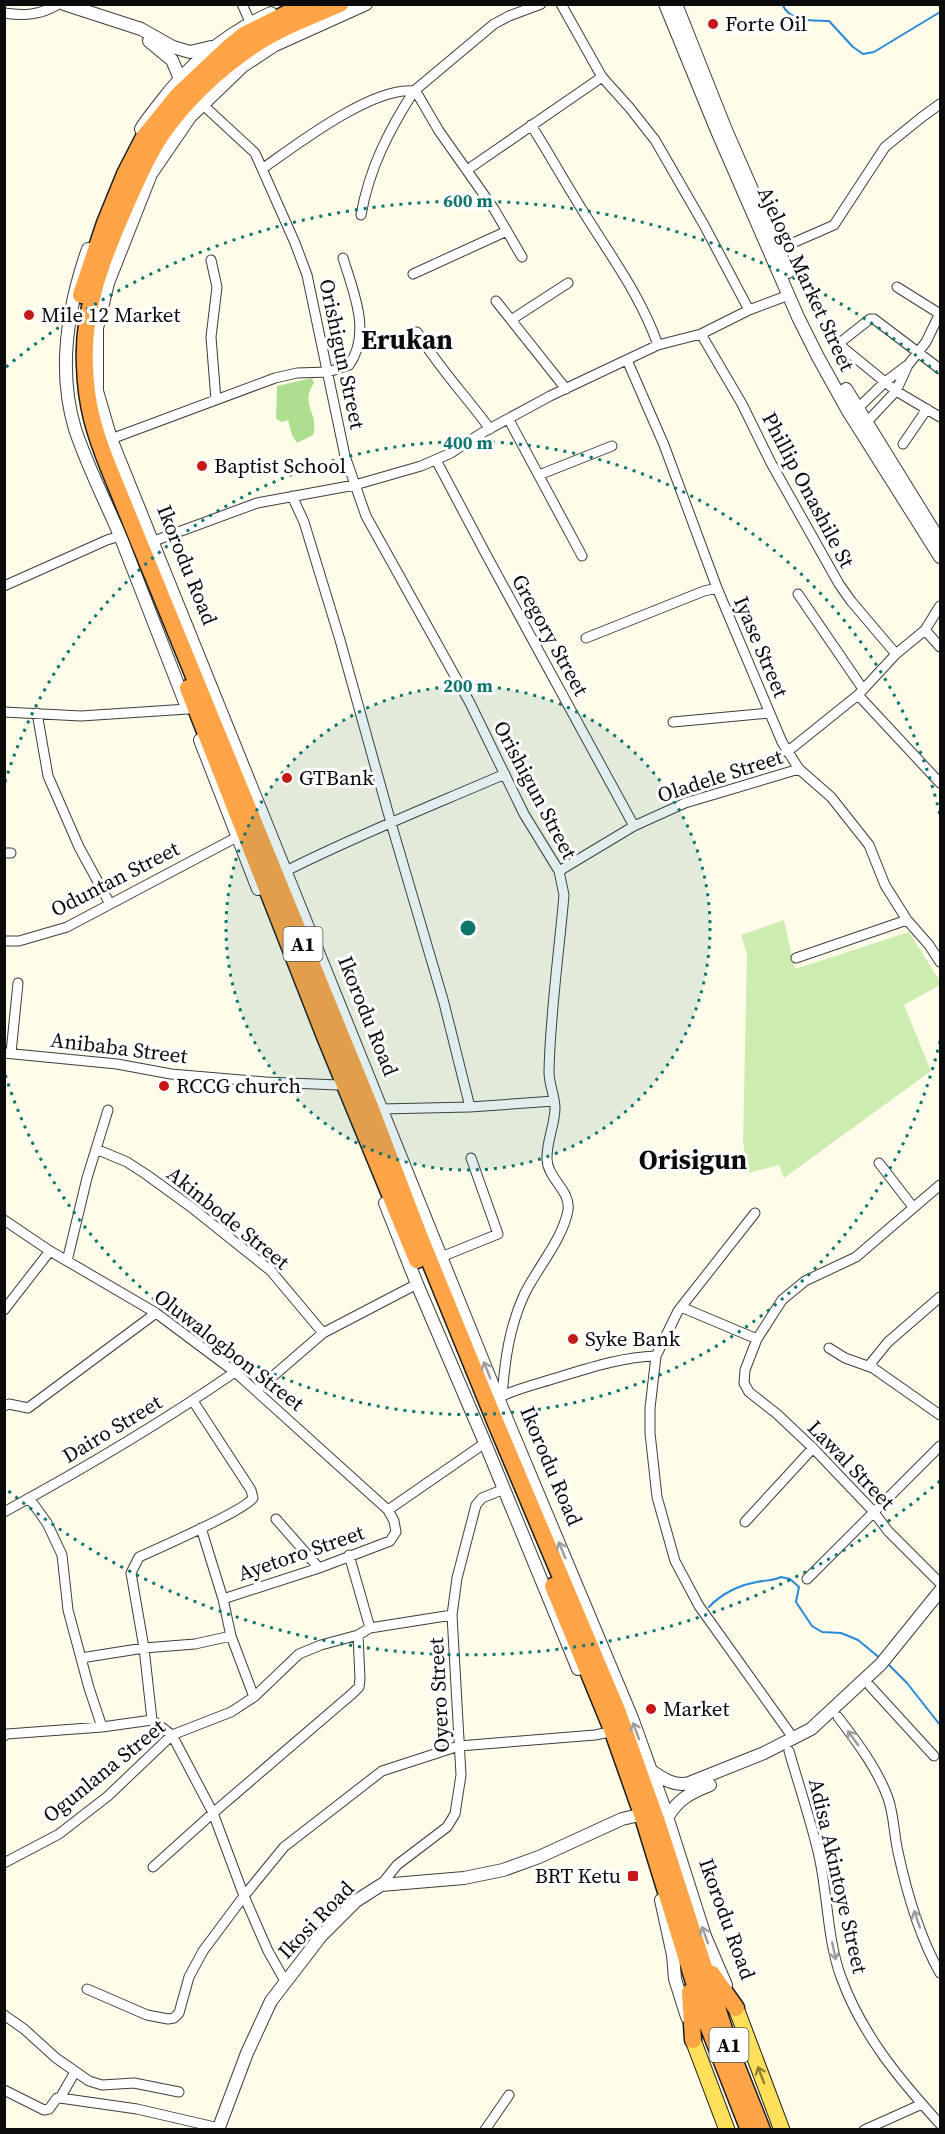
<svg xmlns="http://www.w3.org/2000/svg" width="945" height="2134" font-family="'Source Serif 4',serif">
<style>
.green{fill:#ccedaf}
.forest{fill:#addf8d}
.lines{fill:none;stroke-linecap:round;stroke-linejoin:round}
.stream{stroke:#2889d9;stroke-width:2}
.minor-casing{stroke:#3e3e3e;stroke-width:11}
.tertiary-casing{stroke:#3e3e3e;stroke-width:14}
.primary-casing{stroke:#1c1c1c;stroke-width:17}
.motorway-casing{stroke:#1c1c1c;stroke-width:19}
.minor{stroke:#fff;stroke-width:9}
.tertiary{stroke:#fff;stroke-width:12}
.primary{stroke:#ffe059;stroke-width:15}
.motorway{stroke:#ffa547;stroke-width:16}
.oneway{stroke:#9d9d9d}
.oneway2{stroke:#918036}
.ring{fill:none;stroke:#0f766e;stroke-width:3;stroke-dasharray:3 6}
.poi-dot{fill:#c61917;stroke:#fff;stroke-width:2}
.labels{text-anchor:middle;stroke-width:6;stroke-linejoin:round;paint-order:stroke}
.shield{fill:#fff;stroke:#545454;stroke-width:1.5}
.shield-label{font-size:20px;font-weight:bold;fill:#0b0b0b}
.poi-label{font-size:21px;fill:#0b0b0b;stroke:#fff;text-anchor:start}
.street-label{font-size:21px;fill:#0b0b0b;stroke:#fff}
.district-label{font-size:27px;font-weight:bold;fill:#0b0b0b;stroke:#fff}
.centre{fill:#0f766e;stroke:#fff;stroke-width:3}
.ring-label{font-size:18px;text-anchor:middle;font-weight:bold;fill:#0f766e;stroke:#fff;stroke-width:6;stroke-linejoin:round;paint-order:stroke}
</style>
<rect width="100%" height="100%" fill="#fffce9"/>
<path class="green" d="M784,920L795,969L909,932L940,981V985L904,1005L931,1071L784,1178L779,1165L748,1173L743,1142L747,954L741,935Z"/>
<path class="forest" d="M312,378L314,383C299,405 320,414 313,435L297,443L292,435L288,420L282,422L276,419L277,386Z"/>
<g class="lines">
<path class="stream" d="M782,4C791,23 811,20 829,21L853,47L863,54L874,52L940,12
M709,1607C721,1594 739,1585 757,1582C766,1580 773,1581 781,1577L790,1579L799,1587L796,1602L812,1626L822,1632L841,1633L858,1640L881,1659
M888,1664L907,1683L940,1725"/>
<defs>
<path id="minor" d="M242,4L250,22
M561,4L602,77L629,107L655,140L704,225L749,310
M4,13C24,16 40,15 57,5
M202,104L255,153L295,243L307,275L345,456L366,516L470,703L524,814L559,871L564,895C559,953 550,1015 549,1072C549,1085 555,1096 555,1108C555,1124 547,1140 547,1157C546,1178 571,1190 568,1210C563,1239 537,1268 524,1295C509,1328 505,1360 502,1396
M531,125C550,155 567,186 586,216C613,259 641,297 658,345
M262,169C296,145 373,86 414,91C389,130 369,169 361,215
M467,170L602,77
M779,249L834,225L885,147L922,117L940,104
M522,257L494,209L439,131L418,95L414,91L494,24L509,16L541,4
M211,260L217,287L211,337L216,400
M413,274L507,231
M897,287L940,314
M496,301L566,389
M511,320L568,283
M417,332C438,367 466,396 490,429
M701,334L742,404L771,463L839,584L851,601L896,654
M627,360L664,445L717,588L782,742L799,769L831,797L869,845L885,885L907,920L929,945L940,962
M940,369L874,319H870L842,341L840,344L841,346L896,391L940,417
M857,409L885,382L906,366
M509,420L582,556
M866,423L896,391L908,365L926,342L940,313
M111,439L275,378L297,373L328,372L349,365C372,333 353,291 343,258
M903,444L927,409
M436,460L488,558L634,826
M539,475L612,446
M292,496L304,522L340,640L391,823L444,1003L470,1107
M154,541L257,503L355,485L421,466L451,453L480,434L550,396L658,345L701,334L749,310L789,295
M4,586L107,540L120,536
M798,594L863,689
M925,630L940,647
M586,638L704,591L717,588
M858,695L940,783
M4,712L81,716L188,709
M37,713L48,776L79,847L110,904
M673,722L769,713
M787,752L858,695L896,654L925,630L940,606
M4,853H11
M286,871C357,835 431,806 505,774
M559,871L634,826L685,803L799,769
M4,941H19L67,927L237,837
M796,958L907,920
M4,1053L117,1064L171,1074L266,1082L338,1085
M11,1053L18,983
M381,1109L470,1107L554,1101
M96,1149L127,1162L147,1175L191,1207L271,1271L323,1333
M879,1163L913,1207
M940,1185L856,1257L805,1281L782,1300L757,1339L745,1370L744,1383L749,1392L777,1414L813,1448L873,1511L888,1531L940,1583
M755,1213L678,1311L656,1356L650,1408V1433L657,1497L675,1561L699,1606L794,1739
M4,1220L50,1251L156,1313L235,1372L388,1510L394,1521L396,1532L390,1541L319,1568L223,1599
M441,1257L498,1234L471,1158
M67,1261L87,1178L108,1110
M940,1297L888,1342L871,1363L873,1368L940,1415
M681,1307L757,1339
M4,1310L50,1251
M829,1348L845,1358L873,1368
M257,1390L323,1333L417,1284
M498,1398C515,1389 537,1384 556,1378C589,1368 621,1357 656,1356
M4,1406L9,1404L28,1408L156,1313
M29,1498L47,1523L62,1555L68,1610L89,1688L102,1727
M388,1510L485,1443
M4,1512C83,1469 161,1423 235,1372
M276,1519L319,1568
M745,1522L813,1448
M201,1528L223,1599L231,1636L254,1697
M349,1555L370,1628
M807,1579L940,1446
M81,1658L144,1648L195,1644L231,1636
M870,1686L934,1756
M838,1717C857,1742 877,1768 888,1798C894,1815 894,1835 898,1852C907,1894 919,1936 940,1973
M152,1720L144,1648L131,1573L139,1557C157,1549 245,1510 253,1498L251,1490L193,1401
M4,1736L7,1734L102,1727L152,1720L172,1735L213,1813L244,1896L268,1951L285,1981
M789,1751C799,1786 811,1821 819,1856C828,1896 827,1939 841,1977C862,2035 900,2080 940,2124
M4,1863L59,1834L108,1796L172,1735L231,1712L254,1697L299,1654L321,1645L358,1635L370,1628L452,1615
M153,1867L213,1813L353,1693L359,1687L360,1679L358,1635
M381,1885L397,1865L447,1827L455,1814L461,1775L452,1615L457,1578L476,1505L482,1498L504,1489
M87,1989L147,2015L168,2019L174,2018L179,2013L189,1977L203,1951L244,1896L284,1847L382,1771L459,1746L595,1735L605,1733
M4,2015L24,2029L56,2058L89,2081L102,2085L134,2083L179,2092
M4,2090L44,2110L49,2109L57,2098H60L137,2109L219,2128
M60,2098L75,2072
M485,2130L509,2095
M864,2130L922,2104"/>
<path id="tertiary" d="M64,4L141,29L173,47L190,52L211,47
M366,4L275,45L243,66L190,117L151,174L108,283L97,328V391L111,439L498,1398L632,1718L663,1804L705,1936L726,1985
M665,4L717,131L798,317L818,357L848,411L940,557
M676,4L726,130L788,272
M149,41L172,60L180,79
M141,129C146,120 154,111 160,103C190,63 227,33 271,13
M88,249C68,306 57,370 75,429C87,466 106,502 121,538C143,594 164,649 186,705
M846,389L940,541
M200,740L258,889
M385,1203L417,1284L485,1443L578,1669
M650,1770C662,1778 674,1787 689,1783L764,1753L811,1729L881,1664L940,1591
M667,1818C678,1799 690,1793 710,1785
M661,1900L673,1955L675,1979L687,2017
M218,2130L247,2053L271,2001L321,1936L356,1901L381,1885L464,1878L503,1870L539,1857L622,1819L635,1816"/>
<path id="primary" d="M736,2008L782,2130
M693,2040L727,2130"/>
<path id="motorway" d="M340,4C310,17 277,29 250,48C217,71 185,101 162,134C147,157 136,182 125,207C103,257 82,310 85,365C86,406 95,434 110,471L371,1109L419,1235L495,1421L617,1710L658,1825L733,2057L762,2130
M81,295L105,223L125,174L144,137L178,95L228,48L244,35L306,4
M188,688L326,1039L417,1260
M553,1586L613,1732L642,1814L705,2018L749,2130
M712,1974L736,2008
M690,1992L693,2040"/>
</defs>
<use href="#minor" class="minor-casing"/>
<use href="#tertiary" class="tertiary-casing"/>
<use href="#primary" class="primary-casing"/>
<use href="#motorway" class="motorway-casing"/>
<use href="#minor" class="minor"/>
<use href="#tertiary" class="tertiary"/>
<use href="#primary" class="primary"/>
<use href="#motorway" class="motorway"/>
</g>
<defs><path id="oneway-shaft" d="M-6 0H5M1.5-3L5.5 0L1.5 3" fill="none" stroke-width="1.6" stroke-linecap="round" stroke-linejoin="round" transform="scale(1.5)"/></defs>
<g class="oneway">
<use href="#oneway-shaft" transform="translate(487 1370) rotate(-112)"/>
<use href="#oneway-shaft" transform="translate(562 1550) rotate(-113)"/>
<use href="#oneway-shaft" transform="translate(636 1731) rotate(-110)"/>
<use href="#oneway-shaft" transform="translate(853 1738) rotate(-126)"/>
<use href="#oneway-shaft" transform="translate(917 1919) rotate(-109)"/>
<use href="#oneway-shaft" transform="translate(705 1935) rotate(-110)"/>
<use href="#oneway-shaft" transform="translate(834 1951) rotate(78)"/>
</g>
<use class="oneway2" href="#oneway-shaft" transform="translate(761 2075) rotate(-111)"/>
<circle cx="468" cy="928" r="242" fill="#0f766e" fill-opacity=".12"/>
<g class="ring">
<circle cx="468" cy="928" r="242"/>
<path d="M940 1041A485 485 0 0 1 5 1074M5 782A485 485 0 0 1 940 815"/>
<path d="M940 1481A727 727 0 0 1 6 1489M6 367A727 727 0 0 1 940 375"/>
</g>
<g class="poi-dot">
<circle cx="713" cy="24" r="6"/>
<circle cx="29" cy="315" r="6"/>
<circle cx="202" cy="466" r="6"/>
<circle cx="287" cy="778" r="6"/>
<circle cx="164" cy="1086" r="6"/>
<circle cx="573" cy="1339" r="6"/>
<circle cx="651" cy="1709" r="6"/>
<rect x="627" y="1870" width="12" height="12" rx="3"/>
</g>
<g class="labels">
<g class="shield">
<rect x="283.5" y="927" width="39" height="34" rx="4.5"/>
<rect x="709.5" y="2028" width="39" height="34" rx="4.5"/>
</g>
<g class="shield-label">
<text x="303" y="951">A1</text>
<text x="729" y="2052">A1</text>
</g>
<g class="poi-label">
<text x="725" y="31">Forte Oil</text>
<text x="41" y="322">Mile 12 Market</text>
<text x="214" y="473">Baptist School</text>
<text x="299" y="785">GTBank</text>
<text x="176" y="1093">RCCG church</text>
<text x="585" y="1346">Syke Bank</text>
<text x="663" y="1716">Market</text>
<text x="621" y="1883" text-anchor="end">BRT Ketu</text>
</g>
<g class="street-label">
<text transform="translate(806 279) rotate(65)" y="7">Ajelogo Market Street</text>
<text transform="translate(342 354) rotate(78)" y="7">Orishigun Street</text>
<text transform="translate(808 490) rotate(62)" y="7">Phillip Onashile St</text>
<text transform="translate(187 565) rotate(68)" y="7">Ikorodu Road</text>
<text transform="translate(550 635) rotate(61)" y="7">Gregory Street</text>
<text transform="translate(761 647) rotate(67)" y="7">Iyase Street</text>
<text transform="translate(720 776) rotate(-18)" y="7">Oladele Street</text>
<text transform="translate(535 790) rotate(62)" y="7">Orishigun Street</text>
<text transform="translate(115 879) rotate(-27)" y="7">Oduntan Street</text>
<text transform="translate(368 1016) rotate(68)" y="7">Ikorodu Road</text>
<text transform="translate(119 1048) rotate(7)" y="7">Anibaba Street</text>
<text transform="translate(228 1218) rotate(39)" y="7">Akinbode Street</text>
<text transform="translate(229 1350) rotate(38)" y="7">Oluwalogbon Street</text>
<text transform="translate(112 1429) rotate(-31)" y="7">Dairo Street</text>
<text transform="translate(851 1465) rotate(46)" y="7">Lawal Street</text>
<text transform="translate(551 1466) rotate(67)" y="7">Ikorodu Road</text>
<text transform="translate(301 1553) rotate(-19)" y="7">Ayetoro Street</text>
<text transform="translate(439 1695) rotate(-93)" y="7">Oyero Street</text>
<text transform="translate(104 1771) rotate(-39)" y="7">Ogunlana Street</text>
<text transform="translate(838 1876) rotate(77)" y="7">Adisa Akintoye Street</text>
<text transform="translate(727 1919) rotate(70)" y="7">Ikorodu Road</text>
<text transform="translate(316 1920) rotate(-46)" y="7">Ikosi Road</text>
</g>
<g class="district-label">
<text x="407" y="349">Erukan</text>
<text x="693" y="1169">Orisigun</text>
</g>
</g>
<circle cx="468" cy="928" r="9" class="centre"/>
<g class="ring-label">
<text x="468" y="207">600 m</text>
<text x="468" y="449">400 m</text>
<text x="468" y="692">200 m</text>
</g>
<rect width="945" height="2134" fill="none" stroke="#0b0b0b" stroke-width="12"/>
</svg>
